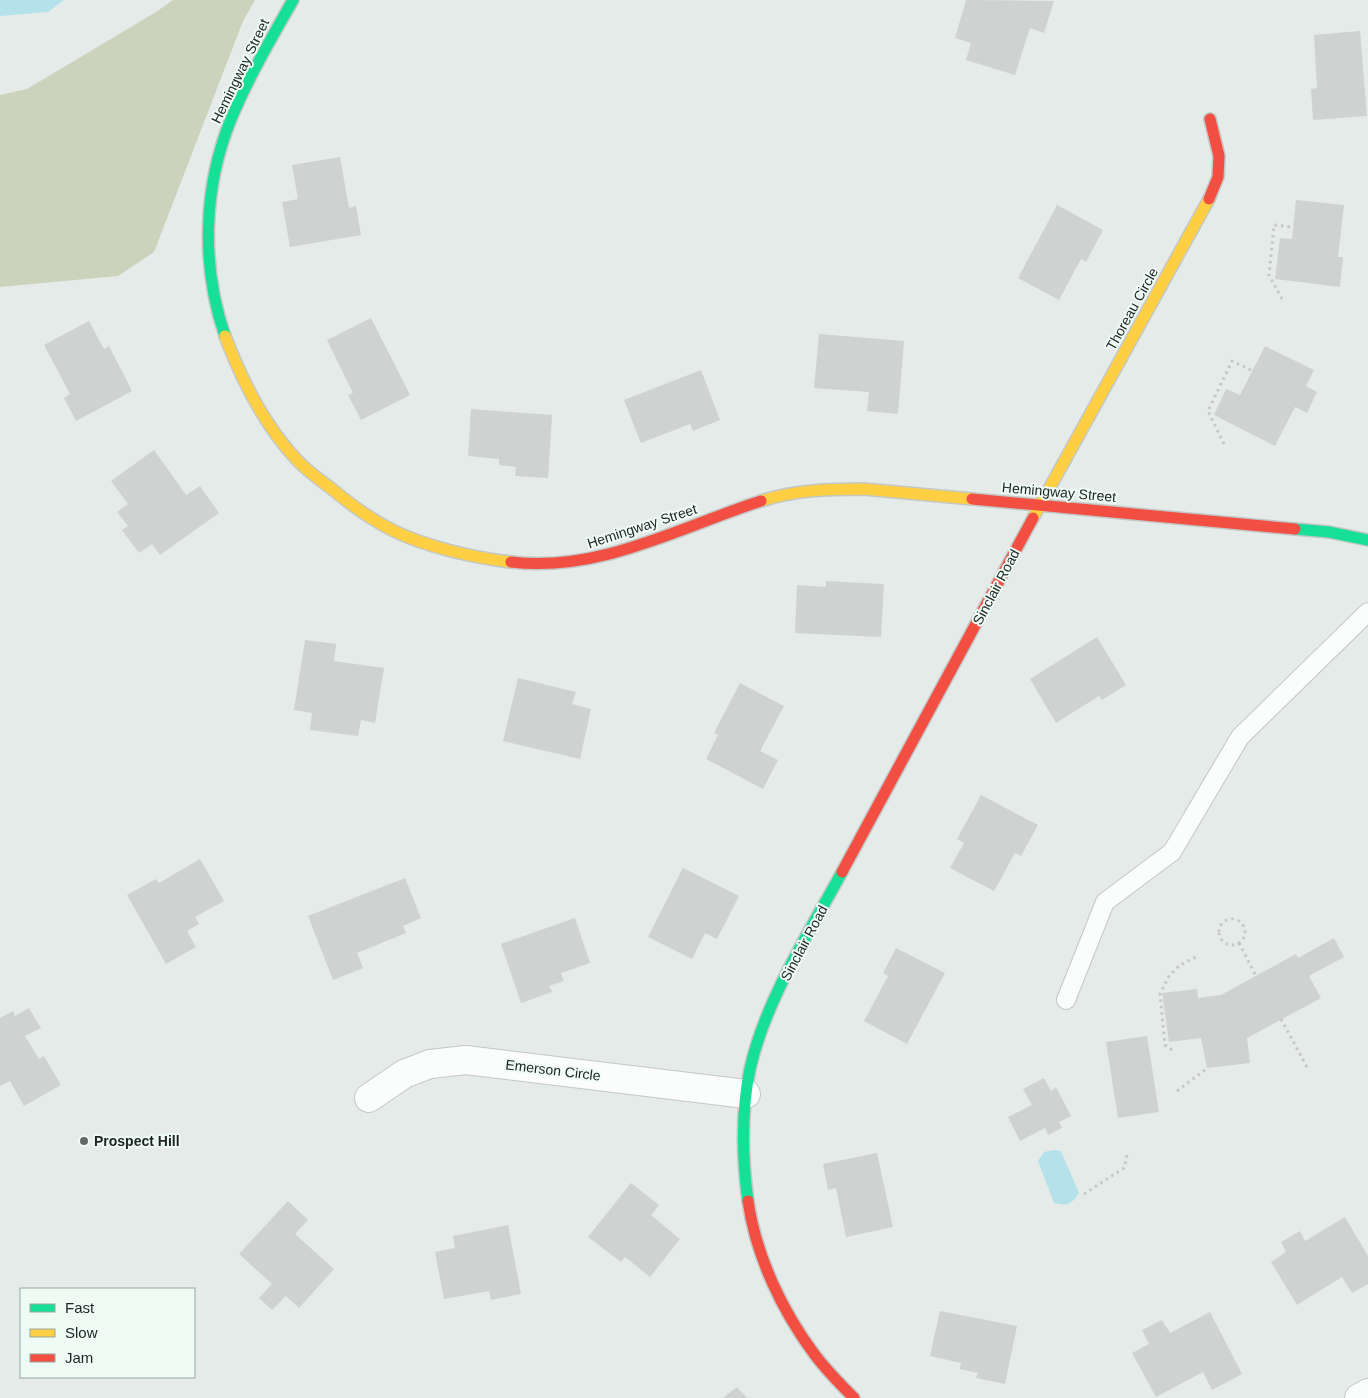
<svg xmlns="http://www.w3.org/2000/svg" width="1368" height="1398" font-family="Arial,sans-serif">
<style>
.green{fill:#cbd3bd}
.water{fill:#b5e2ea}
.building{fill:#ced3d2}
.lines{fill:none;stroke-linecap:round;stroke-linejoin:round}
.lane-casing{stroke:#c3c8c6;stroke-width:20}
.street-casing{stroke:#c3c8c6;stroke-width:30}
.fast-casing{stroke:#c3c8c6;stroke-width:14}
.slow-casing{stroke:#c3c8c6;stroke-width:14}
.jam-casing{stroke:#c3c8c6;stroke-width:14}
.path{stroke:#c6c8c7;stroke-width:3;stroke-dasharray:2.5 4;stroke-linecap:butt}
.lane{stroke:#fbfcfc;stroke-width:18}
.street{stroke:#fbfcfc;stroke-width:28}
.fast{stroke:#16e098;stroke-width:11}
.slow{stroke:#ffcf43;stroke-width:11}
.jam{stroke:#f24e42;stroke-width:11}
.poi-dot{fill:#636967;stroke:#eefbf5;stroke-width:2}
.labels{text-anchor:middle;stroke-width:4;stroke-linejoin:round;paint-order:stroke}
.street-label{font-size:14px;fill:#1e2321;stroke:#eefbf5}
.poi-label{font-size:14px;font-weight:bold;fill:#1e2321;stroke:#eefbf5;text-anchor:start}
</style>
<rect width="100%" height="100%" fill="#e4ebe8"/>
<path class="green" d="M173,0H255L243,21L154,252L118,276L0,287V95L27,89L156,12Z"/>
<path class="water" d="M0,0H64L48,12L0,16Z
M1054,1150L1061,1151L1079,1193C1071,1205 1068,1206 1054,1203L1038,1161L1044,1152Z"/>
<path class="building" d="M966,0L1054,1L1044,33L1030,28L1015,75L966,60L971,43L955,38Z
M1360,31L1367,116L1313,120L1311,89L1317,88L1314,35Z
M340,157L349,208L356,206L361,235L290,247L282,202L298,199L292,165Z
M1296,200L1344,205L1338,257H1343L1340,287L1275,279L1280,238L1292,239Z
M1057,205L1103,230L1086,262L1081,259L1059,300L1018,278Z
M371,318L410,395L361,420L348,395L353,393L327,340Z
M89,321L104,349L109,346L132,391L76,421L64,398L70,394L44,345Z
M819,334L904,341L898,414L867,411L869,392L814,388Z
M1265,346L1314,370L1306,386L1317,392L1307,413L1295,407L1275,446L1214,415L1226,389L1240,395Z
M701,370L720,420L693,431L690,424L641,443L624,400Z
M471,409L552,415L548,478L515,476L516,467L499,465V459L468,456Z
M154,450L186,495L200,486L219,513L160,555L152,544L139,553L122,530L128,526L117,512L128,504L111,481Z
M826,581L884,584L881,637L795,633L797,585L826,587Z
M1097,637L1126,685L1102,700L1099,696L1056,723L1030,679Z
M305,640L336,644L334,661L384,668L375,723L361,720L358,736L310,730L312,713L294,710Z
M518,678L576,692L572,704L591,709L580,759L503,741Z
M740,683L784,706L760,751L778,760L763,789L706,759L718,735L714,733Z
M981,795L1038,825L1021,856L1015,853L994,891L950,868L964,843L957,839Z
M200,859L224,901L195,917L199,924L187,931L196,947L166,964L127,895L156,879L159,883Z
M683,868L739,896L717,939L705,933L692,959L648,937Z
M405,878L421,918L403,926L406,933L357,953L363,968L333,980L308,916Z
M575,918L590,963L561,973L564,981L549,986L552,992L521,1003L501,944Z
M1334,938L1344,957L1309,976L1321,998L1247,1038L1250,1063L1207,1068L1201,1038L1169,1042L1162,993L1197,989L1198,998L1221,995L1296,954L1298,958Z
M896,948L945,973L907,1044L864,1021L888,976L883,973Z
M29,1008L41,1028L25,1036L39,1059L44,1056L61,1085L24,1106L10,1081L0,1086V1018L13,1011L15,1016Z
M1147,1036L1159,1112L1118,1118L1106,1042Z
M1044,1078L1051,1091L1056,1087L1071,1116L1059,1122L1062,1128L1048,1135L1045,1128L1020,1141L1008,1117L1032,1105L1023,1089Z
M877,1153L893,1227L846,1237L836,1188L828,1190L823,1164Z
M631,1183L659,1205L651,1215L680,1239L650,1277L625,1257L621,1262L588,1237Z
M288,1201L308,1220L295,1234L334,1269L299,1308L286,1296L272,1310L259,1298L272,1284L239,1254Z
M1345,1217L1368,1256V1284L1352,1293L1342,1277L1297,1305L1271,1262L1286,1252L1281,1242L1300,1231L1305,1241Z
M508,1225L521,1294L491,1300L489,1291L444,1299L435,1252L455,1248L453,1236Z
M940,1311L1017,1326L1005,1384L976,1378L978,1373L960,1369L961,1363L930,1356Z
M1210,1312L1242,1374L1212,1390L1203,1372L1156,1397L1132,1353L1149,1344L1142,1330L1162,1320L1170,1333Z
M737,1387L747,1398H723Z"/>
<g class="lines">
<defs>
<path id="lane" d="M1066,1000L1105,902L1172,852L1240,737L1368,612"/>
<path id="street" d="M369,1098L404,1074L430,1064L466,1060L746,1094
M1359,1398L1368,1393"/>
<path id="fast" d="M225,336C201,266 203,188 231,119C248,78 271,39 293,0
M1295,529L1329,532L1368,540
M748,1201C742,1157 741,1112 750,1069C765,1001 809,933 842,872"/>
<path id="slow" d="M225,336C242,381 264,425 297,460C307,471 320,480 332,489C351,505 372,520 394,531C427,547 475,558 511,562
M761,501C795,490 829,489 864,489L972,499
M1033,518L1209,199"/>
<path id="jam" d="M1209,199L1218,177L1219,156L1210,119
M972,499L1295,529
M511,562C599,573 680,527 761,501
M842,872L1033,518
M748,1201C756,1256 782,1311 815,1355C827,1371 840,1384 854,1398"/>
</defs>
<use href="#lane" class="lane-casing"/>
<use href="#street" class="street-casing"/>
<use href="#fast" class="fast-casing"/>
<use href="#slow" class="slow-casing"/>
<use href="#jam" class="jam-casing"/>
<path class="path" d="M1282,299L1269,275L1274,225L1293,227
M1224,444L1208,411L1232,361L1253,371
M1219 932a13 13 0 1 1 26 0a13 13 0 1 1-26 0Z
M1239,943L1256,976
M1281,1019L1307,1067
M1172,1050L1165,1045L1160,994L1169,976L1180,965L1198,956
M1177,1091L1205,1070
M1084,1194L1124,1168L1128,1151"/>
<use href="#lane" class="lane"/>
<use href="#street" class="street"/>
<use href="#fast" class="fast"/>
<use href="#slow" class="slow"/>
<use href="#jam" class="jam"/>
</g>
<circle class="poi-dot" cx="84" cy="1141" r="5"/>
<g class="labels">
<g class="street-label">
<text transform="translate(240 71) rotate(-64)" y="5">Hemingway Street</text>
<text transform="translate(1132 309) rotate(-61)" y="5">Thoreau Circle</text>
<text transform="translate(1059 492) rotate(5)" y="5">Hemingway Street</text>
<text transform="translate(642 526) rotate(-18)" y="5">Hemingway Street</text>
<text transform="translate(996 587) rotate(-62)" y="5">Sinclair Road</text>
<text transform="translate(804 943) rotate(-62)" y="5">Sinclair Road</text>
<text transform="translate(553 1070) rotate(7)" y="5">Emerson Circle</text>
</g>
<g class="poi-label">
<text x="94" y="1146">Prospect Hill</text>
</g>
</g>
<rect x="20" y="1288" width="175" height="90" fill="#eefbf5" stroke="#9ba5a0"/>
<rect x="30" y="1304" width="25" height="8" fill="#16e098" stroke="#9ba5a0"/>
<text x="65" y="1313" font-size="15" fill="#1e2321">Fast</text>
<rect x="30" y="1329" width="25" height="8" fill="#ffcf43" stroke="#9ba5a0"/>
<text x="65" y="1338" font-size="15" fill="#1e2321">Slow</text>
<rect x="30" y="1354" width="25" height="8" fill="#f24e42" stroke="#9ba5a0"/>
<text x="65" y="1363" font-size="15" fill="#1e2321">Jam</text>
</svg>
